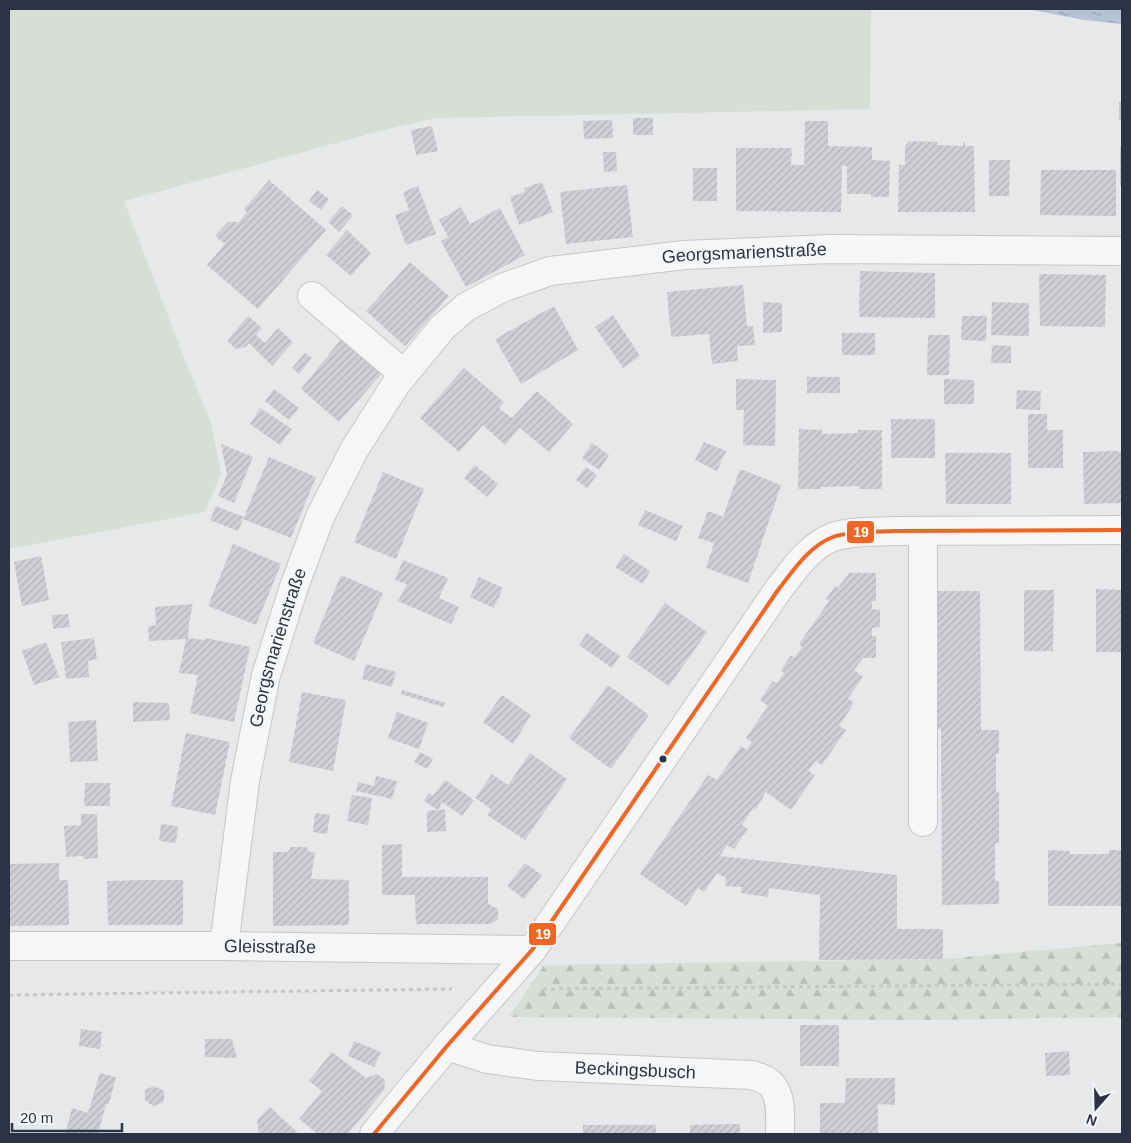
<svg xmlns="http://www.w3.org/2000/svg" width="1131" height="1143" font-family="Arial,sans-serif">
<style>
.green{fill:#d6ded6}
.forest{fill:url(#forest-firs)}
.water{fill:url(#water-ripples)}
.building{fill:url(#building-hatch)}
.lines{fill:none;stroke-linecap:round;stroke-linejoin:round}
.minor-casing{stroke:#c4c6c8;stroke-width:30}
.path{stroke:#c5c6ca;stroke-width:3;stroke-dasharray:4 4;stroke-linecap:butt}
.minor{stroke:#f5f6f7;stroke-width:28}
.bus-1-casing{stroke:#f4f6f9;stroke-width:8}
.bus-1{stroke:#f26522;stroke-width:4}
.bus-dot{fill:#2b3445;stroke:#f4f6f9;stroke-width:2}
.labels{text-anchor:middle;stroke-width:4.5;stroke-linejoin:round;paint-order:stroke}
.street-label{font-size:18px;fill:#2b3445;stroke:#f4f6f9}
.line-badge{stroke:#f4f6f9;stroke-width:2}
.badge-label{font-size:14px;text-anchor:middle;font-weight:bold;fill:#fff}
</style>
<defs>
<pattern id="forest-firs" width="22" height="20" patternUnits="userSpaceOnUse" patternTransform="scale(1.25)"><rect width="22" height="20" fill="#d6ded6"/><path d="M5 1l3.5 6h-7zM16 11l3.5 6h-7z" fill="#b8bfb9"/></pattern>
<pattern id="water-ripples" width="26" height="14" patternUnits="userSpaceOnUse" patternTransform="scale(1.25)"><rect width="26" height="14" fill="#b4c4d5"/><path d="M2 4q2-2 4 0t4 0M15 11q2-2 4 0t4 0" fill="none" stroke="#93a0af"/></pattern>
<pattern id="building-hatch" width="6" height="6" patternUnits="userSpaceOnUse" patternTransform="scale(1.25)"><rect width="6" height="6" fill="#ced0d3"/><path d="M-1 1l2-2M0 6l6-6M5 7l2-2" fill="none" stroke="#b1b3b6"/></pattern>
</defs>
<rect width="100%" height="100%" fill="#e6e8ea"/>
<path class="green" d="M9,9H871L870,109L436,118L380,131L124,201L185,360L210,420L221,473L205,512L9,549Z"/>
<path class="forest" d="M1122,943V1017L922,1020L509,1017L544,965L944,959Z"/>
<path class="water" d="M1027,9H1122V24L1084,20Z"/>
<path class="building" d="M1119,102H1122V120H1119Z
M633,118H653V135H633Z
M612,120L613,138L584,139L583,121Z
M805,121H828V146L872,147V160L890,161L889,197H871V194H847V166H842L841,212L736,211V148H792L791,165H804Z
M432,126L438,151L416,155L411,130Z
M909,141L937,142L938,145L963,146V142H965V146H974L975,212H898L899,165H905V146Z
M1120,147H1122V185H1120Z
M603,152H616L617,171L604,172Z
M989,160H1010L1009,196H989Z
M693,168H717V201H693Z
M1041,170H1116V216L1040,215Z
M269,180L326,230L258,309L207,265L225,244L215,236L228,222H239L247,212L244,209Z
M542,182L553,212L519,225L510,197L525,192L524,188Z
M627,185L633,237L566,244L560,192Z
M418,186L436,234L406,245L395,215L409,210L403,192Z
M317,190L329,199L321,210L309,201Z
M342,206L353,215L339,232L328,222Z
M461,207L470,224L500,208L525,255L466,287L441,241L448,237L439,220Z
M347,230L371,253L351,276L326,255Z
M410,262L449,296L405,346L366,311Z
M860,271L935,273V318L859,317Z
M1039,274L1106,275L1105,327L1040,326Z
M743,285L747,326H753L755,345L737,346L738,361L712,364L709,334L671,337L667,292Z
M763,302L782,303V332L763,333Z
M992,302L1029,303V336L991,335Z
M554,306L578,350L521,384L495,339Z
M613,315L640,356L623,368L595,327Z
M248,316L262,328L256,335L265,343L278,328L293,342L272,366L249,343L246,347L236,349L227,341Z
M962,316H987L986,341L961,340Z
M842,333H875V355H842Z
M928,335H950L949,375H927Z
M343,337L383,372L339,422L301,389Z
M992,345L1011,346V363H991Z
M305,353L312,358L299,374L292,368Z
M464,368L504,402L499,408L512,418L537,391L573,424L549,452L520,428L505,445L483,425L459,452L420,418Z
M807,377H840V393H807Z
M736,379L776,380L775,446L743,445L744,410H736Z
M944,379L974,380V404H944Z
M274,389L299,408L289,420L265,401Z
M1017,390L1041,391L1040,410L1016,409Z
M260,408L292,429L280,445L250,424Z
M1028,414H1047V430H1063V468H1028Z
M891,419H935V458H891Z
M799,429L822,430V434L858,433V430H882V489H859L860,486L821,487V489H798Z
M704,442L726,451L717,471L695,460Z
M592,443L609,455L599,470L582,458Z
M221,444L253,457L234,503L218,496L227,475Z
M1116,451L1122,452V503L1084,504L1083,452Z
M945,453H1011V504H946Z
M269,457L316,477L291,538L243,519L238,531L210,520L216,506L244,517Z
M475,465L498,484L487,497L464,478Z
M586,467L597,475L587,488L576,480Z
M740,469L781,485L748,583L706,568L714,543L698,538L708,511L723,517Z
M383,472L424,489L396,559L354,542Z
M645,510L683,526L676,541L638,525Z
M233,544L281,564L256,625L208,606Z
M624,554L650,571L643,584L615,567Z
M41,556L49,600L22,606L14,562Z
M403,560L448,578L439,598L459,607L451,624L398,601L407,584L395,580Z
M849,573H876V601H872V609L880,610V627L872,628V636H876V658H863L854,670L863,677L848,698L854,703L839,726L846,730L822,765L816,761L808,771L815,775L791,810L766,792L756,809L754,807L742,825L748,829L734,849L727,845L720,856L897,875V929H943V959L819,960L820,895L769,888L768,897L741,893L742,887L725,886L726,878L717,873L704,892L698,888L686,906L640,874L708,775L717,780L741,746L747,750L752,742L746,738L768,706L760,700L773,681L777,683L784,673L781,670L791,655L794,658L799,651L802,647L799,644L829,601L826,599L835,586L838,588Z
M341,575L383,593L354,661L313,643Z
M479,577L503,588L494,608L470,597Z
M1096,589L1122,590V652H1096Z
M1024,590H1054L1053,651H1024Z
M927,591H980L981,730H999V754H996V792H999V843H995V881H999V904L942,905L941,729H927Z
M665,603L707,632L669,686L627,657Z
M193,604L189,622L188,638L206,640V638L250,647L234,722L190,713L198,675L179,673L186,639L149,641L148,626L156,625L155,607Z
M68,614L70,627L53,629L52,615Z
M587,633L620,656L612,668L579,645Z
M94,638L97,659L88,661L89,677L66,679L61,642Z
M46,642L59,677L34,685L22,651Z
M366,664L396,672L392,687L362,679Z
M608,685L649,715L611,769L569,738Z
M402,690L445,703L443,707L401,694Z
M302,692L346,700L333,771L289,762Z
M502,695L531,715L513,744L483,722Z
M133,702L169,703L170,720L133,722Z
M397,712L428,723L419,749L388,738Z
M96,720L98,761L70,762L68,722Z
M186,733L230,742L215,815L171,806Z
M420,752L433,759L427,769L414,762Z
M530,753L567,779L525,840L487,815L491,809L475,798L492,774L508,785Z
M376,776L397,781L392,799L356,791L358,782L374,786Z
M445,780L474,800L462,816L442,802L438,810L445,809L446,831L427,832V811L438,810L424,801L429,793L433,796Z
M85,783H110V806H84Z
M352,795L372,798L368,825L347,821Z
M315,813L330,815L327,834L313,832Z
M81,814H97L98,858L84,859L83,856L66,857L64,826L81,825Z
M161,824L178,826L176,843L159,841Z
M402,844V877H488V904L498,909V919L491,924H416L415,895H382V845Z
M291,847H306L310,852H315L311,879L349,880V925L273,926V852H288Z
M1048,850L1070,851V854H1109V850H1122V906H1048Z
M59,863V880H68L69,925L9,926V864Z
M525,863L542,875L524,899L507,886Z
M145,880H183V925H108L107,881Z
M800,1025H839V1066H800Z
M81,1029L102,1032L100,1049L79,1046Z
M205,1039H232L237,1058L205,1057Z
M354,1041L381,1052L374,1067L348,1056Z
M1069,1051L1070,1075L1046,1076L1045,1053Z
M332,1052L366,1078L377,1074L385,1080L384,1090L348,1134H318L299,1119L322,1091L309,1081Z
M100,1073L116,1077L109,1104H106L98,1134H65L72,1108L88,1113Z
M846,1078H895V1105L878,1104V1134H820V1103H845Z
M154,1086L164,1091V1102L153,1106L145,1100V1090Z
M270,1107L283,1119L299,1134H259L257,1120Z
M740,1124V1134H690V1125Z
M583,1125H656V1134H583Z"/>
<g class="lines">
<defs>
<g id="minor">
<path d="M312,296L404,374"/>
<path d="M923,822V531"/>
<path id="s1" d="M9,946H224L532,950"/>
<path id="s2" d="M224,946L245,781L266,675L294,587L320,517L354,450L396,384L442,328L466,307L502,288L550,271L684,255L831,249L1122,251"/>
<path id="s3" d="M447,1046L487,1059L538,1066L752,1075C757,1077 763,1078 767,1081C783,1091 780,1118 780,1134"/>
<path d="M374,1134L447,1046L532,950L778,590C793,571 809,546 833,537C849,531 877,532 895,531L1122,530"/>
</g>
</defs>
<use href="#minor" class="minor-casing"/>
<path class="path" d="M543,989L1122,984
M9,995L452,989"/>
<use href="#minor" class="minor"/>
<defs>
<path id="bus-1" d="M374,1134L447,1046L532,950L778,590C793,571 809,546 833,537C849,531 877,532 895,531L1122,530"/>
</defs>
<use href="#bus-1" class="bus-1-casing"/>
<use href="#bus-1" class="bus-1"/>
</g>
<circle class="bus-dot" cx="663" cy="759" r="4.5"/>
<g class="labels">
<g class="street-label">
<text dy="6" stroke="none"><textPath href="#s2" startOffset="986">Georgsmarienstraße</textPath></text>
<text dy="6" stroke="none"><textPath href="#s2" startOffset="304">Georgsmarienstraße</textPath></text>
<text dy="6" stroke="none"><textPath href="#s1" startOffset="261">Gleisstraße</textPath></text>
<text dy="6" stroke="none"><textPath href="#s3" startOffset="191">Beckingsbusch</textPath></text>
</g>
</g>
<g class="line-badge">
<rect x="846" y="520" width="29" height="24" rx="5" fill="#f26522"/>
<rect x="528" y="922" width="29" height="24" rx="5" fill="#f26522"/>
</g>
<g class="badge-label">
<text x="861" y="537">19</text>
<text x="543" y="939">19</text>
</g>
<rect width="1131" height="1143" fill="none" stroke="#2b3445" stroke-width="20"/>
<g transform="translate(1096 1108) rotate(200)" stroke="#f4f6f9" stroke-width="4" paint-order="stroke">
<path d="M0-4L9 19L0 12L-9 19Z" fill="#2b3445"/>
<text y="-8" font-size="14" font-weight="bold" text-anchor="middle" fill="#2b3445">N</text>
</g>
<path d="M12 1123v8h110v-8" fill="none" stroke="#2b3445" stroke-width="2.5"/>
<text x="20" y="1123" font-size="15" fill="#2b3445" stroke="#f4f6f9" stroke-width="4" paint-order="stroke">20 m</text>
</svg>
